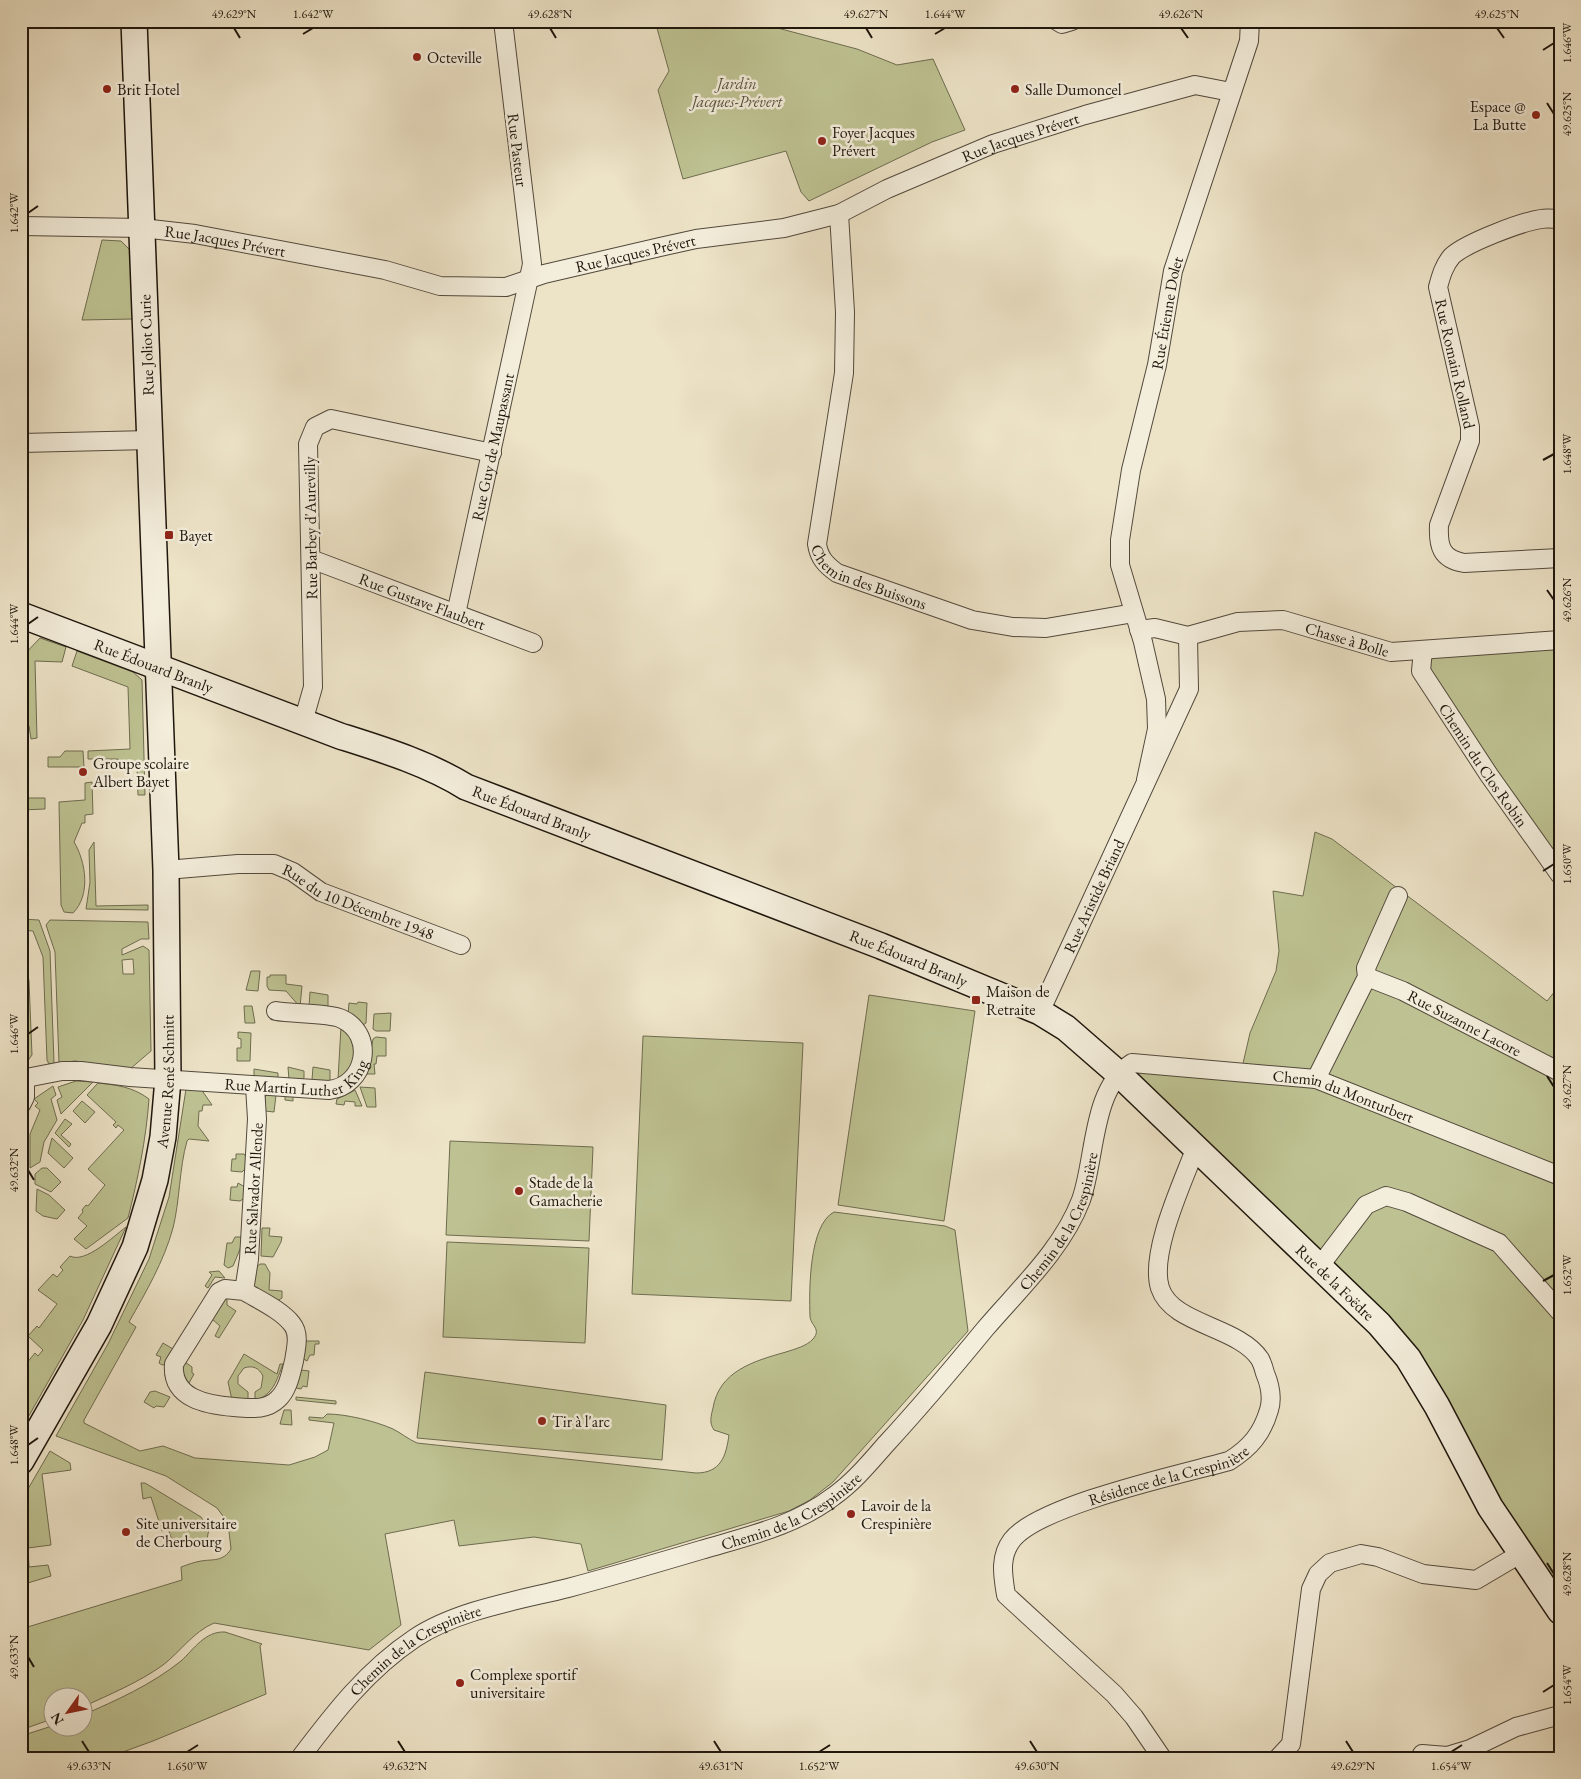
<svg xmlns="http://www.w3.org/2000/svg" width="1581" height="1779" font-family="'EB Garamond',serif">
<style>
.green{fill:#bec292;stroke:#6e6c50;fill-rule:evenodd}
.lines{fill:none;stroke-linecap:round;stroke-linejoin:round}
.street-casing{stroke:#52493c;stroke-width:20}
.secondary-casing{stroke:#1e160d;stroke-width:28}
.street{stroke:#f3eddb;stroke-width:18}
.secondary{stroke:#f3eddb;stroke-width:25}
.ticks{fill:none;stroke:#1e160d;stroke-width:2}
.poi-dot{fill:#8f2418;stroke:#f3eddb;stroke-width:2}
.labels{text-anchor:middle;stroke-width:5;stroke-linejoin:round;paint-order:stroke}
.poi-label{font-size:16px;fill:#1e160d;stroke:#f3eddb;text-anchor:start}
.park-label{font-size:16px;font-style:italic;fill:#56523c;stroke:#f3eddb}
.street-label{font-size:16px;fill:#1e160d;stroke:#f3eddb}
.neatline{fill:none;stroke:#1e160d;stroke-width:2}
.ticks-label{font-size:12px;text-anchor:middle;fill:#1e160d}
</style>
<rect width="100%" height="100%" fill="#ede3c7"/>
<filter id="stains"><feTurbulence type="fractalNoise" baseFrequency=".004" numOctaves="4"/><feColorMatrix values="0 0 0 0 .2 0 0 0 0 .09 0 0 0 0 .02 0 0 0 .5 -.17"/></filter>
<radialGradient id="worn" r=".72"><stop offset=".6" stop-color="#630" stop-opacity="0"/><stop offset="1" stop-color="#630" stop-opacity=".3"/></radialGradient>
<path class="green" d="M655,21H751L857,49L897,65L933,59L965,130L932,142L809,201L801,192L786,151L683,179L658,90L669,71Z
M102,240L121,241L131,251L133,319L82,320Z
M40,638L66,647L62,662L35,661L37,738L31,739L29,726L21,713V658Z
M1560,640V875L1421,671L1423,650Z
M77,651L133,672L142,680L145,795H138L137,767L118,768V759H88V751L130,749L128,687L72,666Z
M65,751H83L84,767H48V757H60Z
M92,782L93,814L85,815V823H82L74,842C86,862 91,895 73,913L64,912L61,905L59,802L85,800V783Z
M21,798H45V809L21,810Z
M1315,832L1332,839L1547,1001L1560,985V1610L1437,1406L1128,1065L1241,1072L1250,1033L1276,971L1279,951L1273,891L1303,896Z
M94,842L96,906L148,905V910L86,909L90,882L89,850Z
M21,919L39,920L50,951L54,1063L49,1064L47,1060L43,957L33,931L21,930Z
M50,920L148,922L149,939H141L122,949V955L143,946L149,950L151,1051L130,1069L75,1061L59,1063L55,952L46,925ZM133,959L134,974H123L122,960Z
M21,964L27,969L29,981L32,1055L24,1066H21V1038L27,1032L28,988L21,987Z
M251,971H260L258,991L246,990Z
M270,975H286V984L302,986L300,1007L286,991L269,990L267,986V977H270Z
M310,992L328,995V1009L309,1007Z
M869,995L975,1011L944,1221L838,1205Z
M358,1002L367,1003L366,1023L363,1025L348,1015L349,1003L357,1004Z
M244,1006H252L255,1023H245Z
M391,1013L390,1031H376L373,1029L374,1014Z
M341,1027C364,1039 355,1062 344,1079H338Z
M238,1032L251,1033L250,1061H237V1048H241V1039L238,1038Z
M643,1036L803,1043L791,1301L632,1294Z
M376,1037L386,1038V1056H377L376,1064H374L375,1074H367L373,1039Z
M288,1067L304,1071V1078L301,1081L289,1080Z
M313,1067L330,1070V1081L328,1083L312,1080Z
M254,1069L278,1073V1078L254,1077Z
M76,1081L93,1082L61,1114L57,1100L62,1097L58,1087Z
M98,1083C117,1085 133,1087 149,1099C146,1140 138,1178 128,1218L86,1249L74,1239L87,1226L78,1218L83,1212L82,1210L86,1205L88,1206L105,1185L88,1169L124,1130L118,1125L116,1128L113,1125L116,1122L87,1095Z
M53,1086L56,1095L51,1099L57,1120L44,1142L40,1162L30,1168V1134L40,1110L35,1106L38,1103L34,1099Z
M360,1087L375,1088L376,1107H367Z
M186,1089H201L212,1105H203L202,1111H199L198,1126L209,1141L189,1139L187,1141C179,1169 180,1200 173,1228C164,1261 146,1292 129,1322L136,1327L84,1420V1423L140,1451L163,1446L195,1458L289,1465L315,1457L328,1450L334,1423L309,1420V1417L323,1418L327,1414C346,1414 375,1421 393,1429C401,1433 408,1439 417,1443L696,1473C721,1473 726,1456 729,1435L714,1430C709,1423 711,1416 713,1408C719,1371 754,1361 786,1352C795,1349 807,1346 813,1339C822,1329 810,1325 810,1316C809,1290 809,1225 834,1212L945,1226L955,1230L968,1331L833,1482L810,1500L789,1511L588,1571L581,1544L534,1537L459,1546L454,1520L385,1534L401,1625L369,1650L214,1623C193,1632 180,1652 163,1665C138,1683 110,1694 83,1707L82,1696H52V1719L21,1730V1629L182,1580L181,1567C187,1565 194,1562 201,1561C213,1559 223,1562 231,1549L228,1523L217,1508L166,1476L56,1436L108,1344L149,1259L169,1197Z
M355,1090L362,1106H355V1102L345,1101L344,1105L336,1104L337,1099Z
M269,1093L293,1095V1101L285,1100V1096L276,1095L274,1112L265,1111V1097Z
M82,1101L95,1112L85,1123L73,1111Z
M65,1119L72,1124L61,1135L71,1144L69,1147L55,1133Z
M52,1138L73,1158L64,1168L48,1153Z
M450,1141L593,1147L589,1241L446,1235Z
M236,1154H244L247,1158L246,1168L242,1172L231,1171L232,1159H236Z
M42,1168H47L61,1182L51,1192L35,1184V1174Z
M238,1183L245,1187V1198L240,1201L230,1200L231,1187H237Z
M37,1189L49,1195L65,1210L57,1219L43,1216L36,1211Z
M126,1227L83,1320L26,1421L21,1420V1370L35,1353L38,1356L43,1350L28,1336L37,1326L39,1328L57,1304L38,1290L53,1274L57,1277L63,1270L60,1267L70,1256C85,1264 114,1236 126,1227Z
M262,1228H270L269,1236L282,1237L281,1242L273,1257L261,1256Z
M235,1237H241L243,1242L233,1266L228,1268L224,1265L227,1243H232Z
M447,1242L589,1248L585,1343L443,1337Z
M260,1264H265L270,1273L269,1290L282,1291V1298L274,1303L254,1291L255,1268Z
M219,1271L225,1278L215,1277L208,1288L205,1286L212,1275L209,1272Z
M224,1298H227V1305L236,1311L219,1338L215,1336L220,1326L212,1319Z
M307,1341H319V1344H315L314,1355H310L307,1361L300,1357L303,1343Z
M163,1343L173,1349L168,1364L162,1365L159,1363L161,1357L156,1355Z
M244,1354L277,1374L280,1364H283C277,1379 273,1396 255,1400V1392L261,1388L263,1376C259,1368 253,1365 244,1368L238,1376V1384L248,1392V1399L232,1400L228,1382Z
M182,1360L192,1367V1373L194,1374L188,1385L179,1365Z
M301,1370L309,1371L307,1387L303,1386L301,1389L296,1388L293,1384L296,1374Z
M425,1372L666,1405L662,1460L417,1438Z
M155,1391L170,1397L164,1407L156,1406L154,1408L144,1402L150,1392Z
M296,1397L336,1401V1404L296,1400Z
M284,1410H291L292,1425L280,1424Z
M50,1451L70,1463L71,1470L42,1474L51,1545L28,1548L29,1567L48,1565L51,1576L21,1585V1501Z
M141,1483H145L201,1517L209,1529L207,1539L192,1545L189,1537L173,1542L168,1529L162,1531L151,1497L143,1499Z
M225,1632L262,1644L260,1646L266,1694L153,1741L109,1757L21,1758V1736L52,1726H82L83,1715C117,1700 151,1685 181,1661C194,1649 205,1631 225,1632Z"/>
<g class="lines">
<defs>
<g id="street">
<path d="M1057,21L1062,24L1072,21"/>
<path id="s1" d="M839,214L845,312L844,373L817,544C819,558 826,565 837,573L972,620L1013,627L1046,628L1134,613"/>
<path id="s2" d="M1560,219C1554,219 1547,218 1541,219C1521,222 1466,243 1452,256C1444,265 1441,276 1438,287L1470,427V441L1439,525C1438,546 1441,559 1464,563L1560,558"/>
<path id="s3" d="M21,226L142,228L195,234L385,270L440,286L506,287L544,274L660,247L696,239L784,228L839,214L887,189L993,144L1085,115L1195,85L1231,92"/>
<path d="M21,443L150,440"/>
<path id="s4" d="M311,559L533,643"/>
<path id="s5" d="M456,614L532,264L503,21"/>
<path id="s6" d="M1139,630L1155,628L1188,636L1238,622L1283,620L1391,652L1560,640"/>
<path id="s7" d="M1423,650L1421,671L1489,775L1560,875"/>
<path d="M303,722L313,687L308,444L315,427L331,419L492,453"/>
<path id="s8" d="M1146,780L1157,729L1156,699L1143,642L1120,565V540L1131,470L1157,365L1173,271L1249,41L1250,21"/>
<path id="s9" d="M166,870L238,864H274L293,872L321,892L461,945"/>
<path id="s10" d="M1367,977L1403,991L1560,1072"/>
<path id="s11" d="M1040,1012L1189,689L1188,636"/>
<path id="s12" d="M21,1079L62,1071H81L130,1077L329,1090C366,1086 376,1035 342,1019C331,1013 292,1014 276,1011"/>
<path d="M1316,1079L1367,977L1366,968L1398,896"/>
<path d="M21,1105L25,1097V1079"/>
<path d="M1319,1267L1366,1205L1386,1196L1407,1202L1499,1243L1560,1312"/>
<path id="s13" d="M244,1291L225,1289L219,1292L174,1364C171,1399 208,1405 234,1407C250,1408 266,1411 278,1399C288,1390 291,1373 294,1361C296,1348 300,1334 292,1324C281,1310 259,1300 244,1291L249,1259L257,1119L255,1086"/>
<path d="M1422,1754L1447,1756L1470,1749L1516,1727L1560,1715"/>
<path id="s14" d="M300,1758C334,1713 367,1670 415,1638C457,1610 520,1600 568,1588C613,1576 657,1563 701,1550C748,1536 795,1526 834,1496C855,1481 870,1462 887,1443C921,1406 953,1368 985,1329C1019,1289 1062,1250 1081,1200C1096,1158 1091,1089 1132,1063L1316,1079L1560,1176"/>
<path id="s15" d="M1162,1758L1134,1717L1114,1694L1006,1595C1003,1576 999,1557 1012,1540C1039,1505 1182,1474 1229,1461C1250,1448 1262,1434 1269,1410C1273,1397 1270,1385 1265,1373C1264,1369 1262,1363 1260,1359C1238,1326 1172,1325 1160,1288C1149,1253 1183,1182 1196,1147"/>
<path d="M1278,1758L1291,1744L1311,1589L1318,1574L1330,1563L1361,1554L1378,1557L1423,1574L1476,1580L1520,1554"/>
</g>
<g id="secondary">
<path id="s16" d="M21,615L340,736C384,750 427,763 466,787L881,946L1040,1012L1066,1028L1120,1075L1379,1324L1408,1358L1437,1406L1490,1507L1560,1611"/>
<path id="s17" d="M21,1461L99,1325L135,1247L155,1180L163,1137L168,1079L166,870L134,21"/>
</g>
</defs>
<use href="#street" class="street-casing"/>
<use href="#secondary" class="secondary-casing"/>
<use href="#street" class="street"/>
<use href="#secondary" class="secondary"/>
</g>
<path class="ticks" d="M234,28L240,38M550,28L556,38M866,28L872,38M1181,28L1188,38M1497,28L1504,38M303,34L313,28M935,34L945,28M1543,50L1554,43M1547,103L1554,114M28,213L38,206M1543,460L1554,454M1547,590L1554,600M28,624L38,617M1543,871L1554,864M28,1034L38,1027M1547,1076L1554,1087M28,1170L34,1180M1543,1281L1554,1275M28,1445L38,1438M1547,1563L1554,1574M28,1657L34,1667M1543,1692L1554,1685M82,1741L89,1752M398,1741L405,1752M714,1741L721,1752M1030,1741L1037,1752M1346,1741L1353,1752M187,1752L198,1745M819,1752L830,1745M1451,1752L1462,1745"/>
<g class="poi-dot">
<circle cx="417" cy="57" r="5"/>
<circle cx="107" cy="89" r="5"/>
<circle cx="1015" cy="89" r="5"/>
<circle cx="1536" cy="115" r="5"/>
<circle cx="822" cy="141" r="5"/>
<rect x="164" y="530" width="10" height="10" rx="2.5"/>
<circle cx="83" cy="772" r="5"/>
<rect x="971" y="995" width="10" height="10" rx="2.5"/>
<circle cx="519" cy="1191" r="5"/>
<circle cx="542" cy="1421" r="5"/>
<circle cx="851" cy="1514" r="5"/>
<circle cx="126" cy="1532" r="5"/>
<circle cx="460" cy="1683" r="5"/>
</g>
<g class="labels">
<g class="poi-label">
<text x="427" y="63">Octeville</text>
<text x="117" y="95">Brit Hotel</text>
<text x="1025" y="95">Salle Dumoncel</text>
<text x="1526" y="112" text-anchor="end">Espace @<tspan x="1526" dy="18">La Butte</tspan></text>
<text x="832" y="138">Foyer Jacques<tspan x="832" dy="18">Prévert</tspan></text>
<text x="179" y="541">Bayet</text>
<text x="93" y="769">Groupe scolaire<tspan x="93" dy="18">Albert Bayet</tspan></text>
<text x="986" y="997">Maison de<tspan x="986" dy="18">Retraite</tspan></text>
<text x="529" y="1188">Stade de la<tspan x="529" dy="18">Gamacherie</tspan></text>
<text x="552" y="1427">Tir à l'arc</text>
<text x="861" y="1511">Lavoir de la<tspan x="861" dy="18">Crespinière</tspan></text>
<text x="136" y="1529">Site universitaire<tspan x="136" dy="18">de Cherbourg</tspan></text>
<text x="470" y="1680">Complexe sportif<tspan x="470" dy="18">universitaire</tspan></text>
</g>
<g class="park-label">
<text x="737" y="89">Jardin<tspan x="737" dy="18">Jacques-Prévert</tspan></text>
</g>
<g class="street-label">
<text dy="6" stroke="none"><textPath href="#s3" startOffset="1030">Rue Jacques Prévert</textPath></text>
<text transform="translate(518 150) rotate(83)" y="6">Rue Pasteur</text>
<text dy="6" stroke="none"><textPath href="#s3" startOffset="205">Rue Jacques Prévert</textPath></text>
<text dy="6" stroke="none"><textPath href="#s3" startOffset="625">Rue Jacques Prévert</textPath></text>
<text dy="6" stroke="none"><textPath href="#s8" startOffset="478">Rue Étienne Dolet</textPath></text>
<text transform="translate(146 345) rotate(-92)" y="6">Rue Joliot Curie</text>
<text dy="6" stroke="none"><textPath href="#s2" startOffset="229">Rue Romain Rolland</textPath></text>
<text dy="6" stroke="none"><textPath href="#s5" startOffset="171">Rue Guy de Maupassant</textPath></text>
<text transform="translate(310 528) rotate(-91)" y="6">Rue Barbey d'Aurevilly</text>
<text dy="6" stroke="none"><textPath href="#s1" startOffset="398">Chemin des Buissons</textPath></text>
<text dy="6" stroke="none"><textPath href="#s4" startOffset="119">Rue Gustave Flaubert</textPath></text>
<text dy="6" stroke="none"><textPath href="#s6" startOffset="214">Chasse à Bolle</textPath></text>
<text dy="6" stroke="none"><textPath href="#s16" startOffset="142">Rue Édouard Branly</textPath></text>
<text dy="6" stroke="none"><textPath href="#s7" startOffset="134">Chemin du Clos Robin</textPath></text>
<text dy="6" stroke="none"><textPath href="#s16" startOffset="548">Rue Édouard Branly</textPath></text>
<text dy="6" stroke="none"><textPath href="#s11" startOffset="128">Rue Aristide Briand</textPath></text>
<text dy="6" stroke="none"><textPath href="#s9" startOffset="201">Rue du 10 Décembre 1948</textPath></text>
<text dy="6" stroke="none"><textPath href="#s16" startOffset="952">Rue Édouard Branly</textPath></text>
<text dy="6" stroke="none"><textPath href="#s10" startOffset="108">Rue Suzanne Lacore</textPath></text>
<text dy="6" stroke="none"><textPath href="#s12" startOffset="281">Rue Martin Luther King</textPath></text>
<text dy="6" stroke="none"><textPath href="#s17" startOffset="412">Avenue René Schmitt</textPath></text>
<text dy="6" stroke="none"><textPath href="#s14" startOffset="1364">Chemin du Monturbert</textPath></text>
<text dy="6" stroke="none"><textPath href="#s13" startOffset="482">Rue Salvador Allende</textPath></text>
<text dy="6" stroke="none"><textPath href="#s14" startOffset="970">Chemin de la Crespinière</textPath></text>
<text dy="6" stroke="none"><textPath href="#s16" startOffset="1495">Rue de la Foëdre</textPath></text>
<text dy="6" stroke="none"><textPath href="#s15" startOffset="455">Résidence de la Crespinière</textPath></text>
<text dy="6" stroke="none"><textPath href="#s14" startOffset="566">Chemin de la Crespinière</textPath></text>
<text dy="6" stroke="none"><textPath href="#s14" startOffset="161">Chemin de la Crespinière</textPath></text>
</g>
</g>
<rect width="1581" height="1779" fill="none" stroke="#ede3c7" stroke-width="55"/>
<g transform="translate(68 1712) rotate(237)"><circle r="24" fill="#f3eddb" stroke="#9e9789"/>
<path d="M0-4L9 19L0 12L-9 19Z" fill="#8f2418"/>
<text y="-8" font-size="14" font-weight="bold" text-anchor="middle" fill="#1e160d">N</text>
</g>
<rect x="28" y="28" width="1526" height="1724" class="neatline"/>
<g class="ticks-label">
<text x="234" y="18">49.629°N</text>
<text x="313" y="18">1.642°W</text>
<text x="550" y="18">49.628°N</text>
<text x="866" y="18">49.627°N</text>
<text x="945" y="18">1.644°W</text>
<text x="1181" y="18">49.626°N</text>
<text x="1497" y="18">49.625°N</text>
<text transform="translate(1567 43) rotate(-90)" y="4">1.646°W</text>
<text transform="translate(1567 114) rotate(-90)" y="4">49.625°N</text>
<text transform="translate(14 213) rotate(-90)" y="4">1.642°W</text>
<text transform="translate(1567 454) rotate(-90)" y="4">1.648°W</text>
<text transform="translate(1567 600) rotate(-90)" y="4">49.626°N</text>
<text transform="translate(14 624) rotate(-90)" y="4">1.644°W</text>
<text transform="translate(1567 864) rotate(-90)" y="4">1.650°W</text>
<text transform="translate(14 1034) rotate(-90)" y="4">1.646°W</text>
<text transform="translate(1567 1087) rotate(-90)" y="4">49.627°N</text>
<text transform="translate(14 1170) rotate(-90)" y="4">49.632°N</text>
<text transform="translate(1567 1275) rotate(-90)" y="4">1.652°W</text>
<text transform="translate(14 1445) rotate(-90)" y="4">1.648°W</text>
<text transform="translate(1567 1574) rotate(-90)" y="4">49.628°N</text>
<text transform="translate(14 1657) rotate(-90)" y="4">49.633°N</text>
<text transform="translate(1567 1685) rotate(-90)" y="4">1.654°W</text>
<text x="89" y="1770">49.633°N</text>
<text x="187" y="1770">1.650°W</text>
<text x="405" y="1770">49.632°N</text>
<text x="721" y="1770">49.631°N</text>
<text x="819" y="1770">1.652°W</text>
<text x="1037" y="1770">49.630°N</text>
<text x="1353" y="1770">49.629°N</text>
<text x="1451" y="1770">1.654°W</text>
</g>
<rect width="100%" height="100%" filter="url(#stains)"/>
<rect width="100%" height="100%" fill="url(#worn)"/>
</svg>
